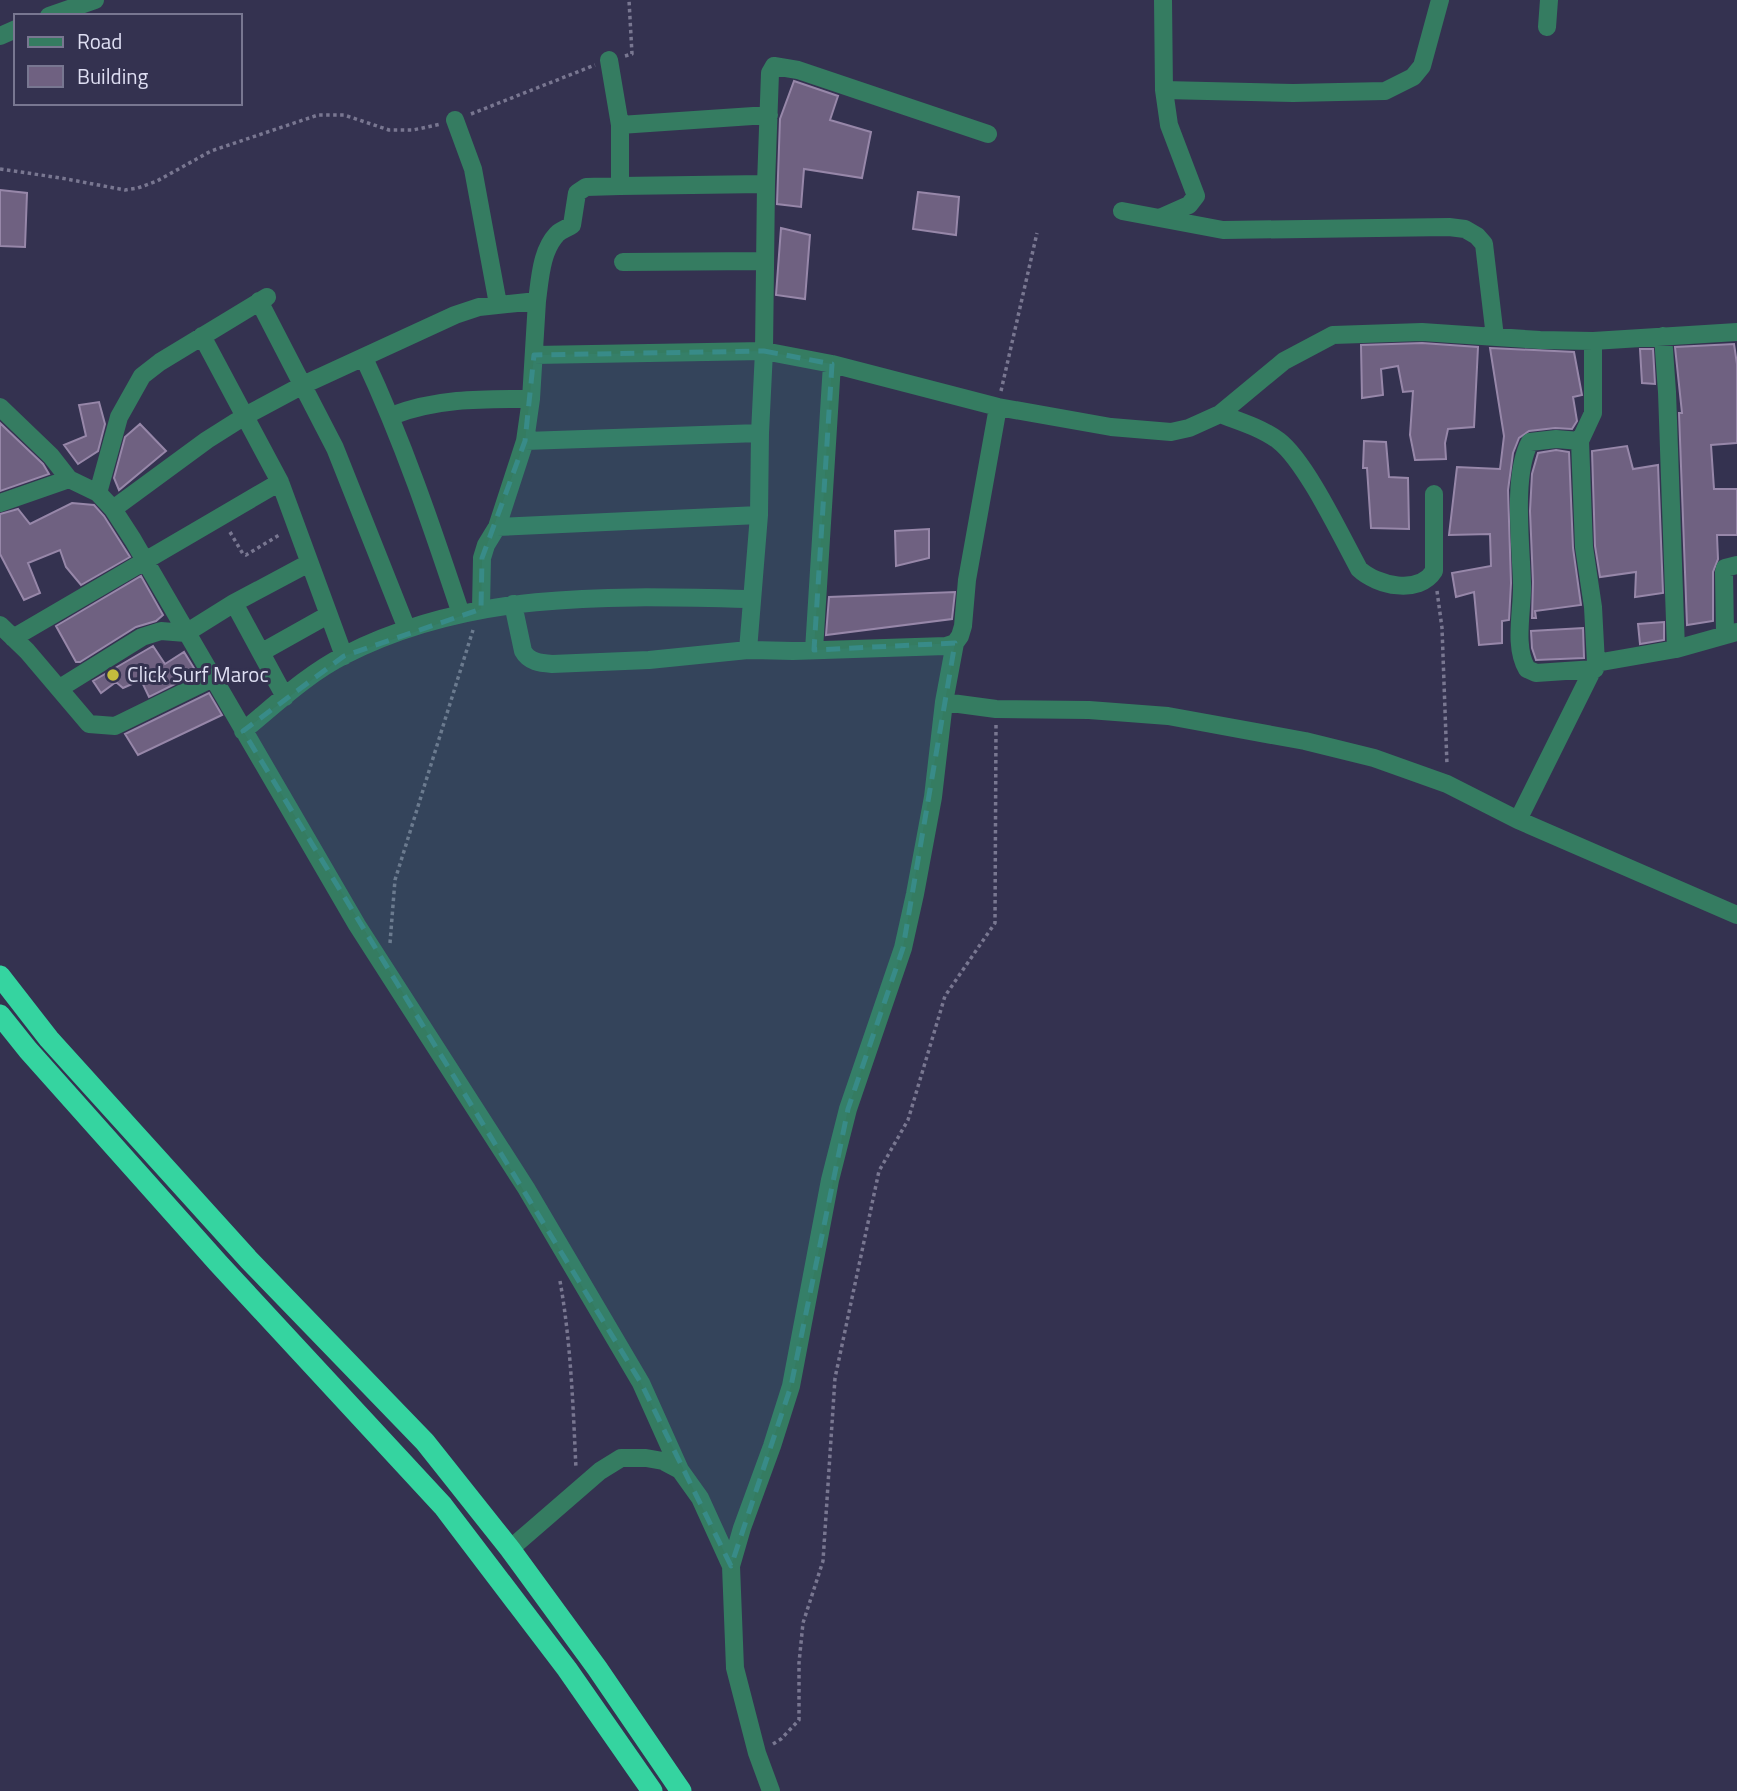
<svg xmlns="http://www.w3.org/2000/svg" width="1737" height="1791" font-family="'Titillium Web',sans-serif">
<style>
.building{fill:#6f6181;stroke:#9787a9;stroke-width:2}
.lines{fill:none;stroke-linecap:round;stroke-linejoin:round}
.path{stroke:#797791;stroke-width:3.5;stroke-dasharray:3.5 3.5;stroke-linecap:butt}
.minor{stroke:#357c61;stroke-width:18}
.highway{stroke:#35d4a0;stroke-width:21}
.marked{fill:#388b88;fill-opacity:0.2;stroke:#388b88;stroke-width:5;stroke-dasharray:14 9;stroke-linejoin:round}
.poi-dot{fill:#c4bc3d;stroke:#343250;stroke-width:2.5}
.labels{text-anchor:middle;stroke-width:6;stroke-linejoin:round;paint-order:stroke}
.poi-label{font-size:21px;fill:#dedef2;stroke:#343250;text-anchor:start}
</style>
<rect width="100%" height="100%" fill="#343250"/>
<path class="building" d="M794,81L838,96L830,120L871,132L862,178L804,169L801,207L777,204L780,119Z
M0,190L27,193L25,247L0,246Z
M918,192L959,197L956,235L913,229Z
M781,228L810,235L805,299L776,295Z
M1422,343L1478,347L1474,427L1448,429L1445,443L1446,459L1415,460L1410,435L1413,391L1403,392L1398,366L1381,369L1383,395L1362,398L1361,345Z
M1734,344L1737,364V443L1711,445L1714,489H1737V535H1717L1718,559L1713,572V621L1687,625L1679,413H1682L1675,347Z
M1490,348L1574,352L1582,395L1573,397L1577,421L1572,429L1555,428L1529,431L1519,438L1513,453L1508,490L1511,583L1509,620L1502,621V643L1479,645L1474,592L1456,597L1452,573L1491,566L1490,534L1449,535L1457,467L1500,469L1504,436Z
M1640,349H1653L1655,384L1642,383Z
M99,402L105,424L98,451L78,464L64,445L86,436L79,405Z
M0,423L43,464L49,474L0,491Z
M140,424L166,451L119,490L114,478L125,437Z
M1364,441L1386,442L1389,477L1408,478L1409,529L1371,528L1367,468H1363Z
M1627,446L1633,469L1658,465L1663,593L1635,597L1636,572L1600,577L1595,546L1592,451Z
M1556,450L1569,452L1573,548L1581,605L1535,611L1536,618H1532L1533,582L1530,511L1532,474L1538,453Z
M72,503L94,505L104,516L130,557L81,585L66,567L60,550L28,563L40,593L24,600L0,554V514L18,509L30,524Z
M929,529V558L896,566L895,531Z
M141,576L163,615L156,621L136,627L80,662H76L56,626Z
M955,592L952,619L826,635L829,597Z
M1664,622V640L1640,644L1638,624Z
M1583,628L1584,658L1536,660L1532,648L1531,631Z
M153,646L165,664L184,652L197,673L149,697L141,680L123,688L116,682L101,693L93,681Z
M209,693L222,715L138,755L125,734Z"/>
<g class="lines">
<path class="path" d="M625,56L632,54L629,0
M471,114L595,65
M0,169L61,178L125,190L138,188L157,181L211,151L318,115H344L389,130H413L441,124
M1001,391L1037,233
M230,532L243,554L246,555L281,534
M1437,591L1442,628L1447,765
M390,943L395,880L473,630
M560,1281C571,1343 573,1406 576,1469
M773,1744L781,1739L799,1720V1663L803,1623L823,1561L835,1378L879,1171L908,1120L945,996L995,923L996,725"/>
<path class="minor" d="M49,16L95,0
M1547,27L1549,0
M0,36L16,29
M1164,90L1293,93L1385,91L1413,77L1422,66L1440,0
M455,120L473,169L498,304
M620,125L769,115
M766,184L770,73L774,66L798,70L988,134
M620,186L766,184L764,351L760,433
M1122,211L1223,230L1449,227L1465,229L1477,236L1484,244L1495,337
M1162,217L1189,205L1196,196L1169,125L1164,90L1163,0
M623,262L764,261
M259,301L335,448L407,629
M537,301C540,279 541,251 557,234C561,230 568,228 572,225L577,193L586,187L620,186V125L609,60
M202,336L280,482L344,656
M534,355L764,351L832,364L998,407L1111,427L1171,432L1189,428L1220,414L1284,361L1333,335L1422,332L1540,340L1593,341L1737,332
M364,358C403,441 432,527 461,614
M0,407L51,456L69,479L98,493L113,509L133,540L357,925L526,1188L641,1383L680,1470
M1220,414C1239,421 1262,428 1279,441C1306,462 1341,536 1359,569C1377,586 1419,595 1434,571V494
M391,416C437,398 483,399 531,399
M525,441L760,433L759,515
M1580,441L1556,439L1530,442C1512,474 1521,546 1522,583C1523,609 1513,646 1527,669L1536,673L1595,669
M98,493L119,417L142,376L160,362L267,297
M0,503L69,479
M113,509L207,440L245,416L303,385L455,315L479,307L537,301L531,399L525,441L497,527L486,545L482,558L481,609
M497,527L759,515L748,650L649,660L552,664C540,663 529,662 523,651L513,604
M234,603L309,563
M0,625L27,651L89,724L115,726L213,678
M1725,634L1724,572L1725,568L1737,565
M13,638L280,482
M1676,649L1737,632
M748,650L793,651L946,646L955,643L960,636L963,626L967,580L998,407
M814,650L832,364
M262,652L328,615
M1596,663L1676,649L1667,392L1663,336
M60,688L142,637L161,631L186,633L234,603L285,697
M944,702L996,709L1089,710L1168,716L1305,741L1374,758L1447,784L1518,820L1596,663L1593,607L1584,547L1580,441L1593,413V341
M243,731C275,705 307,674 345,655C472,590 613,596 752,599
M1518,820L1737,915
M510,1549L600,1471L621,1458H646L663,1461L680,1470L700,1498L731,1566
M771,1791L757,1753L735,1668L731,1566L742,1528L772,1446L791,1386L830,1180L848,1109L903,948L915,894L933,797L944,702L955,643"/>
<path class="highway" d="M0,976L49,1039L249,1260L425,1442L510,1549L597,1668L681,1791
M0,1015L28,1050L218,1263L443,1506L567,1669L652,1791"/>
</g>
<path class="marked" d="M764,351L832,364L814,650L955,643L903,948L848,1109L791,1386L731,1566L641,1383L243,731L344,656L481,609L482,558L525,441L534,355Z"/>
<circle class="poi-dot" cx="113" cy="675" r="7"/>
<g class="labels">
<g class="poi-label">
<text x="127" y="682">Click Surf Maroc</text>
</g>
</g>
<rect x="14" y="14" width="228" height="91" fill="#343250" stroke="#787791" stroke-width="2"/>
<rect x="28" y="37" width="35" height="10" fill="#357c61" stroke="#787791" stroke-width="2"/>
<text x="77" y="49" font-size="21" fill="#dedef2">Road</text>
<rect x="28" y="66" width="35" height="21" fill="#6f6181" stroke="#787791" stroke-width="2"/>
<text x="77" y="84" font-size="21" fill="#dedef2">Building</text>
</svg>
